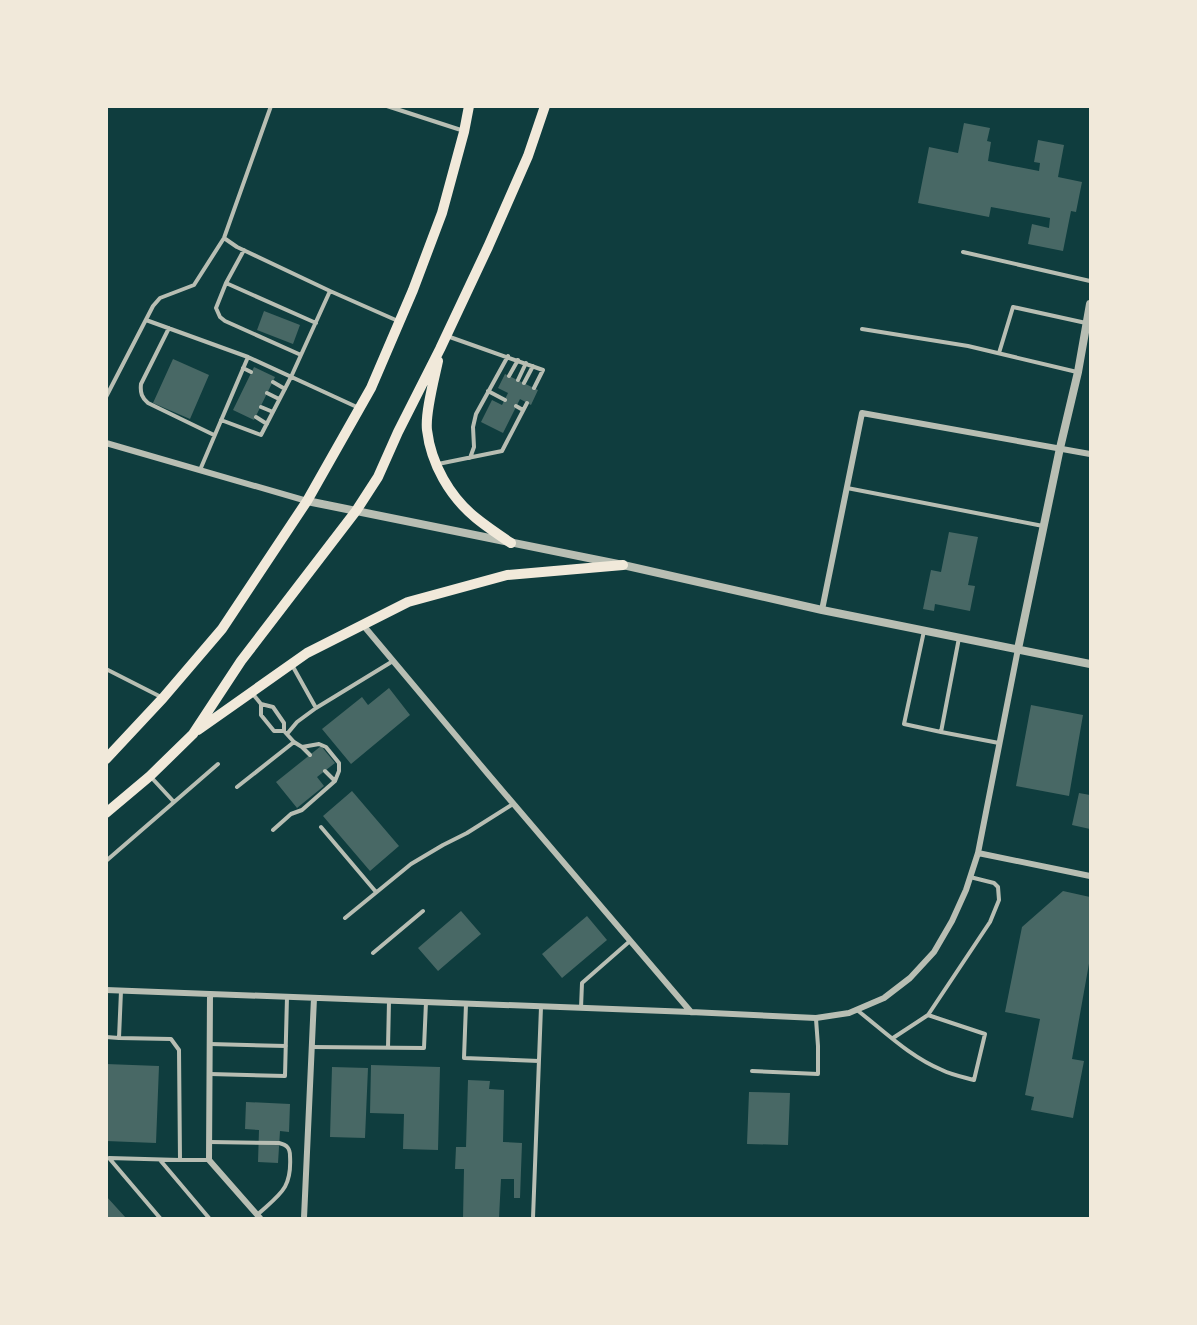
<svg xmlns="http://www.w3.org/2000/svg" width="1197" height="1325" font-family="Raleway,sans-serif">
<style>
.building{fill:#486865}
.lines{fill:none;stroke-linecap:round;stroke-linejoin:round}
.service{stroke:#b8beb3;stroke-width:4}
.minor{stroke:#b8beb3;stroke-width:6}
.tertiary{stroke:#b8beb3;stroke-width:8}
.primary{stroke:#f1e9da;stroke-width:10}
</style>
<rect width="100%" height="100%" fill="#0f3d3e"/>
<path class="building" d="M964,123L990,128L987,141L991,142L988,161L1039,171L1040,163L1034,162L1038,140L1064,145L1058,177L1082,182L1076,212L1071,211L1063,251L1028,244L1032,224L1049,228L1050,218L991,207L989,217L918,203L929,147L958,153Z
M264,311L300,325L293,344L257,330Z
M173,359L209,375L190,419L153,403Z
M254,367L275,377L254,420L233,410Z
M505,374L538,390L531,405L520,399L503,433L481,422L492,400L502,405L508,393L498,388Z
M949,532L978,537L968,585L975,586L970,611L935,604L934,611L923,609L931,570L941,572Z
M389,688L410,715L351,764L322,729L362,697L368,705Z
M1031,705L1083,715L1069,796L1016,786Z
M321,746L335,763L317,777L324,786L297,808L276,782Z
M352,791L399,846L370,871L323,816Z
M1079,793L1090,795V829L1072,825Z
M1063,891L1090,897V958L1072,1059L1084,1061L1073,1118L1031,1110L1034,1097L1025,1095L1040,1019L1005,1012L1022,927Z
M461,911L481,934L438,971L418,948Z
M587,916L607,940L562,978L542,954Z
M106,1064L159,1066L156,1143L106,1141Z
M371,1065L440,1067L438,1150L403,1149L404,1114L370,1113Z
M332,1067L368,1068L365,1138L330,1137Z
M468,1080L490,1081L489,1089L504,1090L503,1142L522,1143L520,1198H514V1179H501L499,1218H463L464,1169H455L456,1147H466Z
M749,1092L790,1093L788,1145L747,1144Z
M246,1102L290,1104L289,1132L280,1131L278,1163L258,1162L259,1130L245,1129Z
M106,1196L126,1218H106Z"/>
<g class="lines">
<path class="service" d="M387,106L464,131
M244,250L226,283L316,323
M963,252L1090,281
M226,283L216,308L220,317L225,321L301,355
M330,291L398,321
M146,320L248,357
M169,328L141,384C140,393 142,398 148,403L214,435
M862,329L968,346L1077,372
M447,336L543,370L534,388
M999,353L1013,307L1086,323
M243,368L251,372
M509,376L518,360
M518,380L526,363
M273,382L285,389
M524,383L533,366
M488,391L505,400
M267,393L279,399
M106,397L153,306L160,298L194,285L224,238L271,106
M516,406L523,410
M261,407L273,412
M256,417L267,424
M221,420L261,435L291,377L330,291L237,247L224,238
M470,458L474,447L473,427L476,414L508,356
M438,464L502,451L527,403
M200,470L248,357L359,408
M847,488L1043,526
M924,631L904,724L941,732
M959,638L941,732L999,743
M292,665L316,708
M106,669L163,698
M252,693L261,704L273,707L284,723V731L294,742L302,747L319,744L326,747L339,763V771L335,781L302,810L291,814L273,830
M261,704V715L274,731H284
M287,734L297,722L316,708L393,661
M302,747L310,755
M325,771L335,781
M150,776L174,802
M237,787L294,742
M321,827L376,892
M106,861L218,764
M345,918L411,864L443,845L467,833L513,804
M373,953L423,911
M121,991L119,1038L171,1039L179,1050L180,1160H209
M466,1004L464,1058L539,1061
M581,1008L582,983L630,941
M857,1010C884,1031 910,1057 942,1070C952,1075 963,1077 974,1080L985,1034L928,1015L893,1038
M928,1015L990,922L999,900L998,887L994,883L970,877
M106,1037L119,1038
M210,1044L286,1046
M312,1047L424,1048L426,1002
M388,1048L389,1001
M752,1071L818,1074V1046L816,1019
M210,1074L285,1076L287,997
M210,1142L279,1143C287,1145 290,1148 290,1156C292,1189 280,1194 257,1215
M160,1160L209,1218
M160,1218L109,1158L180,1160
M533,1218L541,1007"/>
<path class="minor" d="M106,443L307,501
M822,610L862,413L1090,454
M363,625L488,774L691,1012
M978,853L1090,876
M106,990L691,1012L816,1018L849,1013L884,998L910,978L934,952L952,921L966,890L978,853L1018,649
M210,994L209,1160L260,1218
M304,1218L314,998"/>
<path class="tertiary" d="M307,501L623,565L822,610L1090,664
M1018,649L1060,448L1078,372L1090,304"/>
<path class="primary" d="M438,361C434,380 425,413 427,430C431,464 450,497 476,518C487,527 499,535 511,543
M198,730L307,653L408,602L507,575L623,565
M106,759L163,698L222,629L307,501L371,388L413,290L442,213L464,132L469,106
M106,813L150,776L193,734L241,661L356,511L378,477L398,432L440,349L488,247L528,156L545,106"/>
</g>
<rect width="1197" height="1325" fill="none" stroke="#f1e9da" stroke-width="216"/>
</svg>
